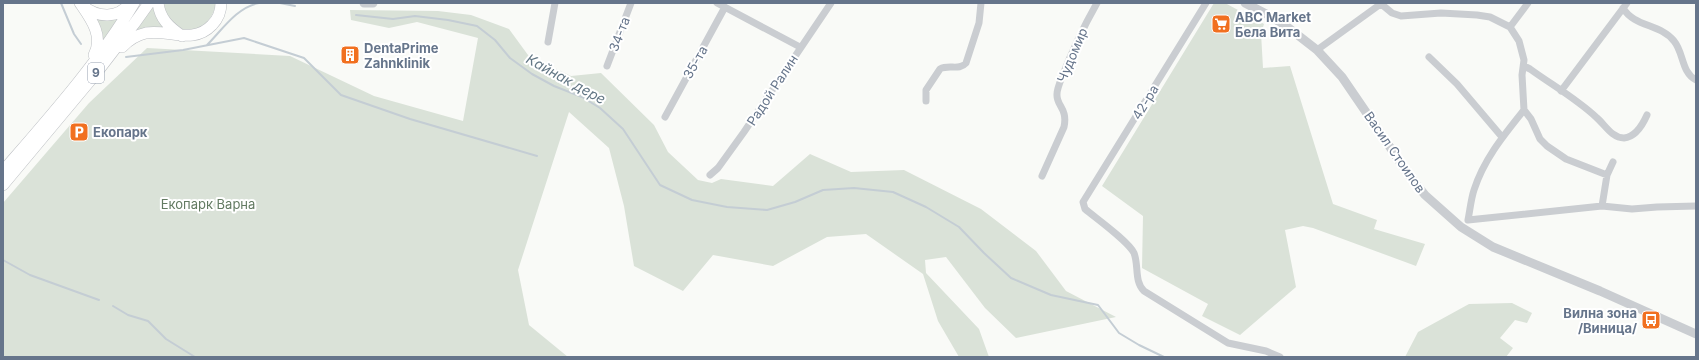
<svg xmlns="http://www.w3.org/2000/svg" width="1699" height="360" font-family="Inter,sans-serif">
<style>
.green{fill:#dae2d8}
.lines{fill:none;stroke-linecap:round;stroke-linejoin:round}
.stream{stroke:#c4cdd4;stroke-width:2}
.trunk-casing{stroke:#bcbfc3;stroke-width:12}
.minor{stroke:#cacdd1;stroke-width:7}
.tertiary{stroke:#cacdd1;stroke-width:9}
.trunk{stroke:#fff;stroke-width:11}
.labels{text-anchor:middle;stroke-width:4;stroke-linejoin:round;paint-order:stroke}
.shield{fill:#fff;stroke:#949eae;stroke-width:1}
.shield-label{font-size:12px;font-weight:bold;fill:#66758b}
.poi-label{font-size:13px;font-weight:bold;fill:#66758b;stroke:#fff;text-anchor:start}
.street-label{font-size:13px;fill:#66758b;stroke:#fff}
.park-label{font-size:13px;fill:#637b62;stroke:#fff}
.water-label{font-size:14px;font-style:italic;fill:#637785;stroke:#fff}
</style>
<rect width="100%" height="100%" fill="#f9faf7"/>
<path class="green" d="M154,3L168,29L136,33V30Z
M164,3H216C210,38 167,41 164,3Z
M1214,3H1225L1264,24L1261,33L1263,68L1290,66L1333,204L1377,220L1374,229L1425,244L1416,266L1313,228L1303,226L1285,230L1296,287L1240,335L1202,316L1208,304L1142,268L1143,216L1102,186Z
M350,10L438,11L471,15L509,29L528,55L571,76L601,73L654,125L668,152L698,180L712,183L721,179L773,186L810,154L851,172L904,170L981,209L1036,251L1066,291L1116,317L1016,338L985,308L946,257L925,260L926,273L979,329L989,357H959L938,321L923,274L866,234L827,237L773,266L713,255L683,291L634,266L624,206L609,148L569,112L518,270L529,325L568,357H3V203L89,103L147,48L290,56L374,96L463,121L478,38L417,22L389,28L351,20Z
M92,15H121L104,40Z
M1512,303L1532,313L1527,323L1515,320L1500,338L1513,348L1506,357H1405L1418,332L1469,304Z"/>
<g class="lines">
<path class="stream" d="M61,3L74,34L81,44
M280,3L295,6
M356,15L393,19L415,16L448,20L477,26L495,40L510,58L532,74L554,86L582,97L600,108L623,129L660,185L692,200L727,207L767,210L795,202L823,190L854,188L893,192L926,207L959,227L984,253L1011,278L1051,295L1098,305L1119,333L1139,345L1164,357
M207,45C222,30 237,7 259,3
M126,57L183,50L244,38L304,58L341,95L410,119L537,156
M3,260L30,275L99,300
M113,306L128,315L148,321L166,339L195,357"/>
<defs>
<path id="trunk" d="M80,3C91,19 104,36 94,55
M158,3C160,19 169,27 182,36
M83,6C98,18 118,19 130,3
M122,47C129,40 137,35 146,33C169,29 193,45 212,25C218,19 221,12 221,3
M3,171C48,119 99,62 134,3
M3,185L94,76L134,24L149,3"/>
</defs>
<use href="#trunk" class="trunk-casing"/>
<path class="minor" d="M717,3L800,47
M1206,3L1083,202L1085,209C1097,219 1128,241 1134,253C1139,266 1134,281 1144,291L1228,343L1266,351L1280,357
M1380,3L1392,13L1401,16L1441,13L1477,15L1490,17L1510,27L1519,41L1524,60L1522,75L1524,110L1531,119L1540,139L1547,146L1566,159L1607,175
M1623,8C1634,27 1661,24 1674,41C1684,53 1681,72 1696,80
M1510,27L1528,3
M548,42L555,3
M1317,50L1382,3
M1429,57L1457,84L1502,137
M607,66L631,3
M1524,66L1530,69C1552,85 1577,99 1597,118C1605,125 1612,138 1624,138C1635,137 1643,124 1647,115
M1561,91L1627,3
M926,101V90L940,69C949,64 959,71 966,63L979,23L981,3
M665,117L725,7
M710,175L718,168L744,132L831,3
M1042,176L1064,127C1068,108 1056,106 1057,94C1057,89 1060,82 1062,77C1072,51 1084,26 1097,3
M1602,206L1607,175L1613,162
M1468,220L1602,206L1632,209L1657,207L1696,206
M1468,220C1470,210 1471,199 1474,190C1484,159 1504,135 1524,110"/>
<path class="tertiary" d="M364,3H373
M1245,3L1272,17L1290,29L1317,50L1342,77L1409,175L1425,195L1461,227L1493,247L1600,291L1696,334"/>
<use href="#trunk" class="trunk"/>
</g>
<defs>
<symbol id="supermarket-square" viewBox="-11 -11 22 22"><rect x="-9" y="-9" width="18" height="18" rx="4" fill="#f17020" stroke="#fff"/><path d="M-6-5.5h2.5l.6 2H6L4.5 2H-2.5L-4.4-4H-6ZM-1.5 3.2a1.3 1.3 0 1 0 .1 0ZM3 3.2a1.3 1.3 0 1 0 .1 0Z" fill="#fff"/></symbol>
<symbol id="building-square" viewBox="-11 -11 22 22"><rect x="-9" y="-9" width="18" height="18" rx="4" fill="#f17020" stroke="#fff"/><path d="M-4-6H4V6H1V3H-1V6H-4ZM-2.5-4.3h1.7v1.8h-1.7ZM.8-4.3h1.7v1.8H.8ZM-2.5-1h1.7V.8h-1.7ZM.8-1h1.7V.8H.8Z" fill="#fff"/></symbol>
<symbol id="parking-square" viewBox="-11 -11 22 22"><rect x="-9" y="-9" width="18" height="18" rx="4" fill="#f17020" stroke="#fff"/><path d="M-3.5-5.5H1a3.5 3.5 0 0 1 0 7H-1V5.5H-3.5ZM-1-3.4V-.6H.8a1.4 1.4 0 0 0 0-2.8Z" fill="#fff"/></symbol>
<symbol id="bus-square" viewBox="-11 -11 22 22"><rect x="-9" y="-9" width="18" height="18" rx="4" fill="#f17020" stroke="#fff"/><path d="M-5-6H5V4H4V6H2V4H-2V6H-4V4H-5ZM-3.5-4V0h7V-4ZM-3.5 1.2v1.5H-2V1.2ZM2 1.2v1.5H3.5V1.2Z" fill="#fff"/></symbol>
</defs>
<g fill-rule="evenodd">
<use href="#supermarket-square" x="1210" y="13" width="22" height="22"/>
<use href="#building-square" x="339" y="44" width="22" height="22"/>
<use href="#parking-square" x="68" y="121" width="22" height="22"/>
<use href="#bus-square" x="1640" y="309" width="22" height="22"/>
</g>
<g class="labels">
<rect class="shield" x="88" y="63" width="16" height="20" rx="3"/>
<g class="shield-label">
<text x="96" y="77">9</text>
</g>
<g class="poi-label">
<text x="1235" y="22">ABC Market<tspan x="1235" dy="15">Бела Вита</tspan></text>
<text x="364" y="53">DentaPrime<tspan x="364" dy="15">Zahnklinik</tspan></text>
<text x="93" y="137">Екопарк</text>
<text x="1637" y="318" text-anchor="end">Вилна зона<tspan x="1637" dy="15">/Виница/</tspan></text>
</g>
<g class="street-label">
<text transform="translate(619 34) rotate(-69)" y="5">34-та</text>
<text transform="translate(1072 55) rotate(-67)" y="5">Чудомир</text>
<text transform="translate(695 62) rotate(-61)" y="5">35-та</text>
<text transform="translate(772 90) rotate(-57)" y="5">Радой Ралин</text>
<text transform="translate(1145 102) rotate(-58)" y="5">42-ра</text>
<text transform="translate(1395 152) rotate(55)" y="5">Васил Стоилов</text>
</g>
<g class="park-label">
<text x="208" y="209">Екопарк Варна</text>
</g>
<g class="water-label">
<text transform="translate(566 79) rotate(29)" y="5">Кайнак дере</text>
</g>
</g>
<rect width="1699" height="360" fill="none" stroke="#66758b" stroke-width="8"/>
</svg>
